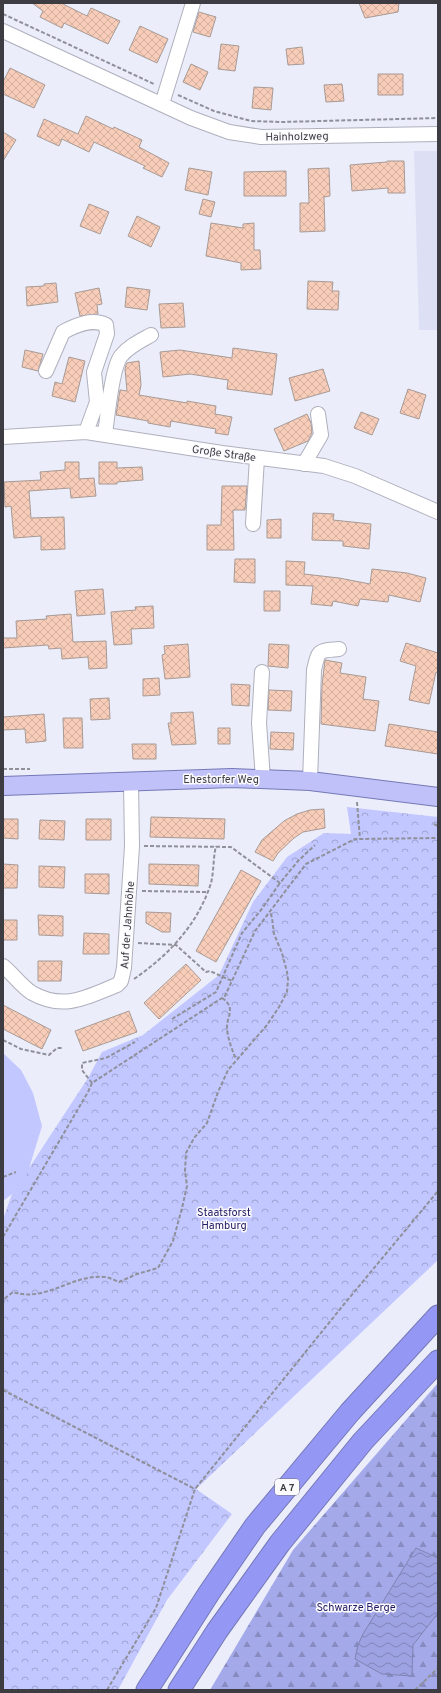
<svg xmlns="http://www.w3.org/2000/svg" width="441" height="1693" font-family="Overpass,sans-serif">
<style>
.built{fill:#dddff4}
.forest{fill:url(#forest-firs)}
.park{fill:url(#park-crowns)}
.pitch{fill:#c2c7ff}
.water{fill:url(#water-waves);stroke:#8083b2}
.building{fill:url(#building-cross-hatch);stroke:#a89a94}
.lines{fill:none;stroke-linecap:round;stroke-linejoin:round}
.minor-casing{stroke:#afb0bd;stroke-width:16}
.major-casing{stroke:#7578b6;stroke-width:20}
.highway-casing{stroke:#7578b6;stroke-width:23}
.path{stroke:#8f909a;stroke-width:2;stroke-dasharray:4 2;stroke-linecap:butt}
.minor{stroke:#fff;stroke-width:14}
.major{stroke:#bfc1f8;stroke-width:18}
.highway{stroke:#9498f4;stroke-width:21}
.labels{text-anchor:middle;stroke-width:3;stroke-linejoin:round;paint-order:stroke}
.shield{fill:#fbfbfe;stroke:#75757a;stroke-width:1}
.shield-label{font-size:10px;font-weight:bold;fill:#3c3c42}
.street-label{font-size:11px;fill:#3c3c42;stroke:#fbfbfe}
.park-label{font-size:11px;fill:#231b64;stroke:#fbfbfe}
</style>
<defs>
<pattern id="forest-firs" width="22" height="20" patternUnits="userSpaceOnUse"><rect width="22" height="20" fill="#a4a9ea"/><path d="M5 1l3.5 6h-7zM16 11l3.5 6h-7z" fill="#878bbf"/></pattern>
<pattern id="park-crowns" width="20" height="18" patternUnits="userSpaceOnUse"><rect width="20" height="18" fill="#c2c7ff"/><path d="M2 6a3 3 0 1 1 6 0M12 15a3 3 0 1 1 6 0" fill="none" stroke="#9fa3d0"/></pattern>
<pattern id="water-waves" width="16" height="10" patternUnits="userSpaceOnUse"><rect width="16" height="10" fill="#9da2e2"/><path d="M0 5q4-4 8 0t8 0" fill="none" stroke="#8185b9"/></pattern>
<pattern id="building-cross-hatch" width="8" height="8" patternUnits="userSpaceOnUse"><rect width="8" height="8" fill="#f7ccb8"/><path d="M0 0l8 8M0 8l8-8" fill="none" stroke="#d5b09f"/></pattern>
</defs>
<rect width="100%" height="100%" fill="#ebedfb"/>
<path class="built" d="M414,151H438V330H419Z"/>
<path class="forest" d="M438,1383V1690H210L293,1550Z"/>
<path class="park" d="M347,807L438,817V1260L196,1489L232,1514L167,1600L118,1690H3V1219L12,1194L88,1078L102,1052L143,1035L219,975L253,902L287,857L324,833L351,834Z"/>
<path class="pitch" d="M3,1053L21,1070L33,1093L42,1126L28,1172L12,1194L3,1201Z"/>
<path class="water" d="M416,1548L438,1558V1613L413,1645L412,1676L382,1674L355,1659L358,1645L363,1634Z"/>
<path class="building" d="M32,3H61L87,16L91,8L120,21L108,44L64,23L62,28L40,17L43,11Z
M359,3H399L398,12L365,18Z
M199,12L216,17L210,37L193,32Z
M140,26L168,39L157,63L129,50Z
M221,44L239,46L235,71L218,69Z
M302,47L304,64L288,65L286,49Z
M191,64L208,72L200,90L183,82Z
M10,68L45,85L34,108L3,94V82Z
M378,74H403V95H378Z
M342,84L344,101L326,102L324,85Z
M254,87L273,88L271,110L252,108Z
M86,116L113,129L114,127L142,140L139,147L169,163L162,177L143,168L145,166L94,142L89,152L62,139L59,146L37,136L44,119L78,134Z
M3,132L16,140L3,161Z
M387,161H404L405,193H388V188L352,191L350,165L387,162Z
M189,168L212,172L208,195L185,190Z
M329,168L330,196L324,197L325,231L300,232V203H309L308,169Z
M286,171V196H244V172Z
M203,199L215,202L211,217L199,214Z
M89,204L109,212L100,234L80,226Z
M137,216L160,227L151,247L128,236Z
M211,223L243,228V224L254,223V250H260L261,269L241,270V263L206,256Z
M308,281L333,282L332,291H339L338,310L307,309Z
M56,283L58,302L27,306L26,287L44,286V284Z
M127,287L150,290L147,310L125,307Z
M99,288L102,304L97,305L98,314L80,316L75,293Z
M183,303L185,327L161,328L159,304Z
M233,348L277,354L272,395L227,389L228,380L190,374L163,377L160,352L180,350L232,358Z
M25,350L43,354L38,371L22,367Z
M69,357L85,361L75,402L52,396L55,382L62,384Z
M139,361L141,385L139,395L187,403V401L216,406L215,414L232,417L228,435L215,433L216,429L171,421L170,427L148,423V421L116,415L120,390L127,391L125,369L126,365L127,363Z
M323,369L330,391L295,401L289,378Z
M408,389L426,395L419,419L400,413Z
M361,412L379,419L372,435L354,428Z
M307,414L311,423L312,433L308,441L284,451L274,429Z
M65,462H79V479L94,478L96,496L71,498L70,488L29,491L31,518L64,517L65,549L41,550V536L14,538L11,506L5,507L4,482L41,480L40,472L65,470Z
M99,462H117V468L142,467L143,480L117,482V484H99Z
M222,486H247L245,510H233L234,550H207V525H221Z
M313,513L334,514L333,520L371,524L369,549L343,546V541L312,540Z
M281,519V538H267V520Z
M235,559H255V583L234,582Z
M286,561L305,562L304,574L339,578L370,584L372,569L407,573L426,578L420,602L389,595L388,602L360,599L358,606L333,601L332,606L311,604L313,586L286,585Z
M103,589L105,614L77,616L75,591Z
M264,591H280V611H264Z
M153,606L154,628L131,629L132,644L114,645L111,612L136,610L135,607Z
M71,614L73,642L106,641L107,668L89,669L88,657L62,659L61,648L49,649L48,645L3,648V638H17L16,621L47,619L46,616Z
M406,643L438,653V673L436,672L429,704L409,700L416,666L400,661Z
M188,644L190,677L165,679L162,655L165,654L164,646Z
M269,644L289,645L288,668L268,666Z
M325,660L342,663L340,673L366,677L363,699L379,701L375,731L321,724L322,685Z
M159,678L160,695L143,696V679Z
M231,684L250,685L249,706L232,705Z
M269,690L292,691L291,711L268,710Z
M109,698L110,719L91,720L90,699Z
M193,712L196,744L172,745L168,723H171V713Z
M44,714L46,741L26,743L25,729L3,730V717Z
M63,718H82L83,748H64Z
M389,724L438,732V754L385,746Z
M218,728H230V744H218Z
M271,732L294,733L293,750L270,749Z
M132,744H156V759H133Z
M324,809L325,828L303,832L294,838L278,853L273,861L255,852L262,840L284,821L297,814L310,810Z
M151,817L225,819L224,839L150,837Z
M3,819H18V839L3,838Z
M86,819H111V840H86Z
M40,820L65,821L64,840L39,839Z
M3,864L18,865L17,888H3Z
M149,864L199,865L198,886L149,884Z
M39,866L65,867L64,888L39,887Z
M241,870L261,881L216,962L196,951Z
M85,874H109V894L85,893Z
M146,912L171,913L170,932H162L146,923Z
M38,915L63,916V936L39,935Z
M3,920H17V940H3Z
M84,933L109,934V954H83Z
M38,961H62L61,981H38Z
M186,964L201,980L159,1019L144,1003Z
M3,1005L51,1030L42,1049L3,1029Z
M129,1011L137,1032L83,1051L75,1031Z"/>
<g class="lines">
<defs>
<path id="minor" d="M3,31L191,118L229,132L261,137L438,134
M162,104L193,3
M46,371L63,332C76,325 92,318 106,325L107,334L94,372L97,402L86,432
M105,435C107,419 112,367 121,356C129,346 140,341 151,335
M3,437L86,432L222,453L324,466L355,476L438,512
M304,464L321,435L318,414
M253,524L257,458
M262,672L259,723L263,779
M310,781L314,670C319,649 318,651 339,649
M3,966C13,974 21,986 32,993C64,1011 87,997 117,985L121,981L124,968L132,846L131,782"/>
<path id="major" d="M3,786L232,778L310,781L438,797"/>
<path id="highway" d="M147,1690L209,1593L255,1526L350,1412L438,1316
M179,1690L217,1631L280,1543L363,1441L438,1361"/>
</defs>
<use href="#minor" class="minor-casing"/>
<use href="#major" class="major-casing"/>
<use href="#highway" class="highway-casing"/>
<path class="path" d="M3,14L154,84
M178,95L214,111L251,121L281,122L438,118
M3,769H30
M357,802L360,839
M434,824L438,826
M144,846L231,847L280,883L298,861L315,845
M142,891L207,892
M138,943L176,945L206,972L210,971L232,981
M134,979C169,955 198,924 211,883C214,871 213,858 216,846
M222,998C237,1008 226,1017 227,1029C228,1039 232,1050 236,1059
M172,1019L216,992L242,933L261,910L280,883
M3,1040L21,1049L49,1055L57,1048H62
M92,1083L82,1070V1063L106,1058L135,1042
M3,1177L16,1172
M3,1237L88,1092L92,1083L225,996L255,931L306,864L355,839L438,838
M3,1304L4,1299L13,1292C45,1303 72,1274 104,1277C109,1277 114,1280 119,1282L137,1274L158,1268L173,1241L182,1208L187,1186L185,1171L186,1153L194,1138L207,1123L218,1092L228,1070L267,1025L279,1007L287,992L288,980L287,972L282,953L274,934L272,918L270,911
M3,1390L195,1489
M107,1690L156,1608L195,1489L345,1303L438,1191
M415,1690L438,1668"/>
<use href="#minor" class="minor"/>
<use href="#major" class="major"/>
<use href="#highway" class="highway"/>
</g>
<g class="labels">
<rect class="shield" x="275" y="1479" width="24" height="16" rx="3"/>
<g class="shield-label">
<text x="287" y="1491">A 7</text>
</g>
<g class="street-label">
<text transform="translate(297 136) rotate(-1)" y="4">Hainholzweg</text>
<text transform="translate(224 453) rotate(8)" y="4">Große Straße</text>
<text x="221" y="783">Ehestorfer Weg</text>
<text transform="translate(127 925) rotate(-86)" y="4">Auf der Jahnhöhe</text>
</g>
<g class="park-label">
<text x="224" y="1216">Staatsforst<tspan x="224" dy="13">Hamburg</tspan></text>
<text x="356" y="1611">Schwarze Berge</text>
</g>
</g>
<rect width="441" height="1693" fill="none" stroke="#3c3c42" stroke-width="8"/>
</svg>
